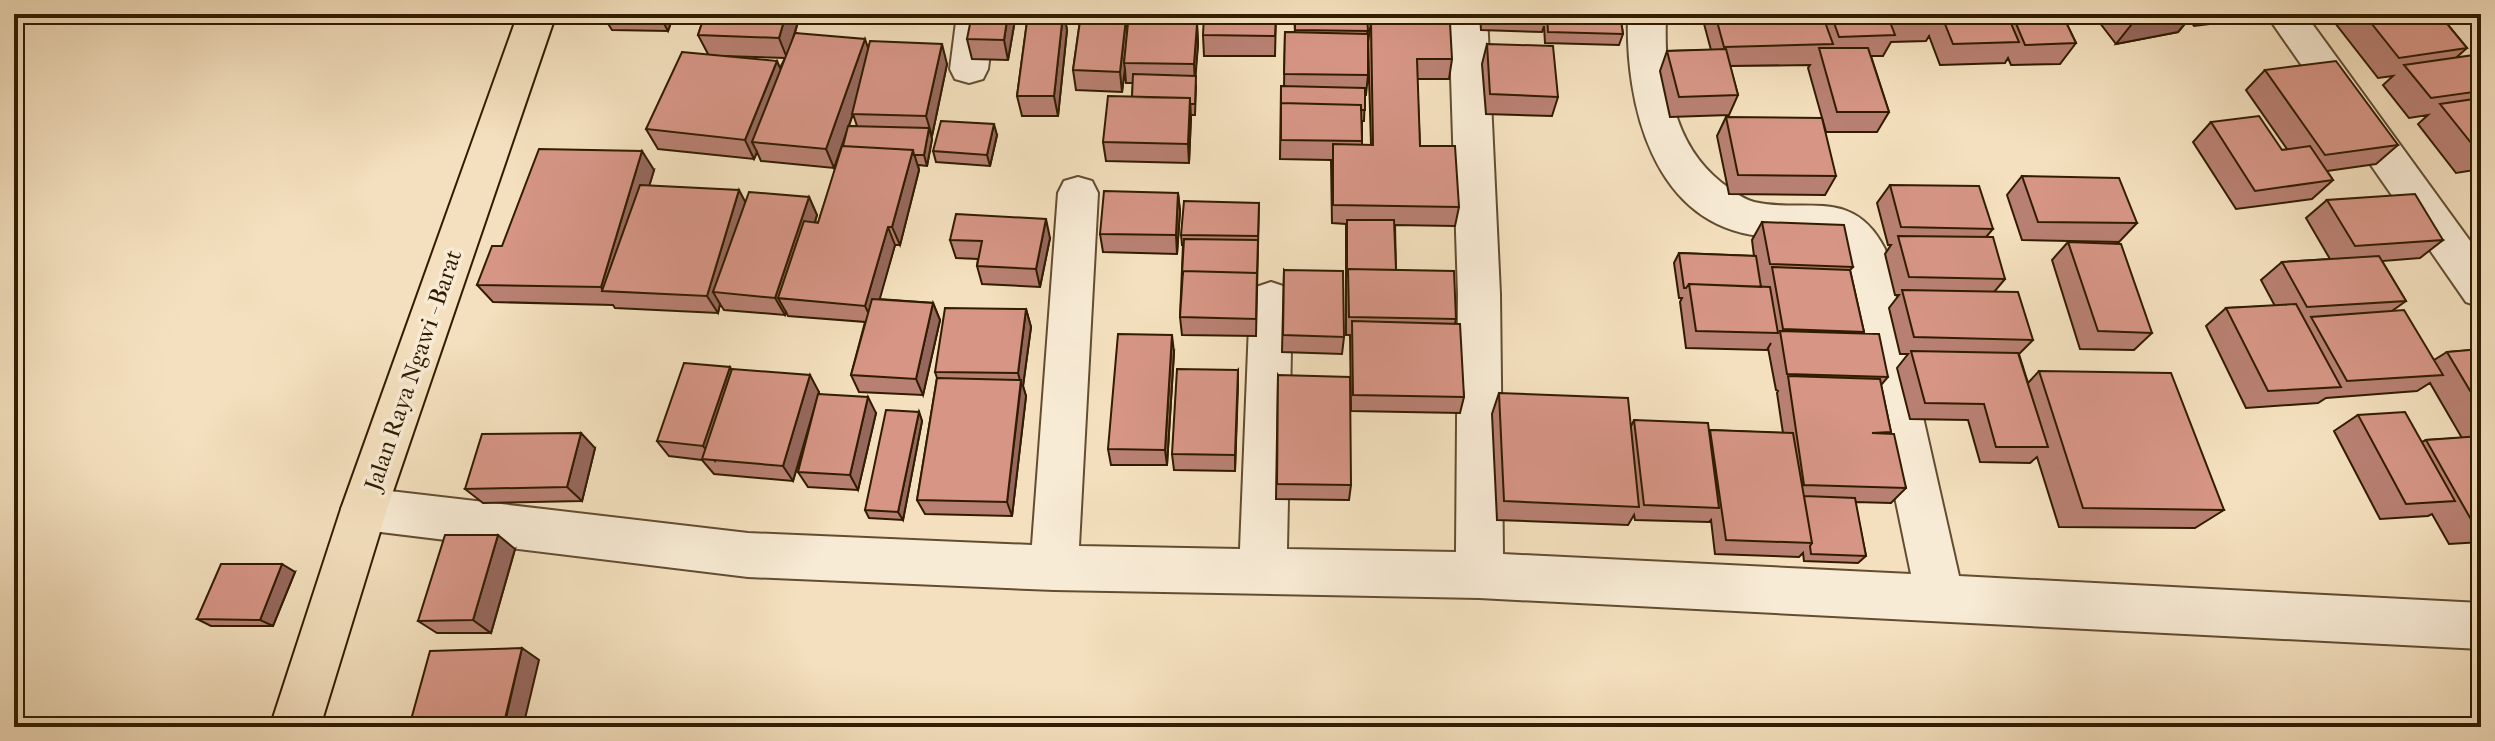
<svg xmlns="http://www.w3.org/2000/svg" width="2495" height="741" font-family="'IM FELL French Canon',serif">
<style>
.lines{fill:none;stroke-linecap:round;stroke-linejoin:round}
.minor-casing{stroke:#624d30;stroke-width:4}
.major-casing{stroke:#311c01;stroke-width:4}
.minor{fill:#f8ebd5;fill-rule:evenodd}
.major{fill:#f4e0be;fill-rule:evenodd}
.wall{fill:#b88072;stroke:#311c01;stroke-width:2;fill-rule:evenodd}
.shaded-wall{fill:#96685d;stroke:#311c01;stroke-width:2}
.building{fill:#d69585;stroke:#311c01;stroke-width:2}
.labels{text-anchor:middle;stroke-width:7;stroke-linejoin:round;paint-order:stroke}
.street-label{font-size:24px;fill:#311c01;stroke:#f8ebd5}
</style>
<rect width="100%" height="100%" fill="#f4e0be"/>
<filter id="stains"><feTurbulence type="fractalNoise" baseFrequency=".0025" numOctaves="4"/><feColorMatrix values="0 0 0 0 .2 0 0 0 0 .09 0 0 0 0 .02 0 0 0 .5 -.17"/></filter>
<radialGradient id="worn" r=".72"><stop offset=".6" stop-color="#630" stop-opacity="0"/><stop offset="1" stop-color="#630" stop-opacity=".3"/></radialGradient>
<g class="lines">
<defs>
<path id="minor" d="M957,14H995L988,69L983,79L969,83L955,79L950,69Z
M1449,14H1487L1500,294L1503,554L1911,574L1845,256C1820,229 1792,239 1759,236C1652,223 1625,103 1628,14H1666C1664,77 1670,142 1722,183C1732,190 1742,199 1754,202C1805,214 1853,186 1885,249L1959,576L2481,603V649L1479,598L1054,590L748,577L364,530L348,524L341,509L348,494L364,488L748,533L1032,545L1058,193L1064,181L1078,177L1092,181L1098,193L1079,546L1240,549L1250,300L1256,287L1271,282L1286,287L1292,300L1287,549L1456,552L1458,294Z
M2266,14H2305L2481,256V307L2466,302Z"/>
<path id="major" d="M518,14H556L387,509L320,727H270L341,509Z"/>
</defs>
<use href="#minor" class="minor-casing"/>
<use href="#major" class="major-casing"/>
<use href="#minor" class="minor"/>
<use href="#major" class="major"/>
</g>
<path class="wall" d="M674,14L668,31L612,30L605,19Z
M705,14H800L795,33L868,49L947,64L932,136H931L932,139L927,166L918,165L919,170L900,245H895L879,299L933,303L940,320L923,395L859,392L851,375L865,322L788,316L786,312L785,315L724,310L720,304L718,313L615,308L613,305L493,302L477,285L502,246L654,170L649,186L746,202L809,197L817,215L815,222L818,223L843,146L847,130L834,168L761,161L757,152L754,159L658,149L646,129L708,54L698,35ZM722,56L785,58L780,68ZM853,114L857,126H849Z
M1016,14L1008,60L972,59L967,39Z
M1028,14H1064L1067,30L1058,116H1022L1017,96Z
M1081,14H1144L1143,23L1197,24L1198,44L1195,76L1196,87L1195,115H1191L1189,163L1106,161L1103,142L1132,97L1133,83H1126L1125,69L1122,92L1076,90L1073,70Z
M1276,14L1275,56H1204L1203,35Z
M1294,14H1367L1368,75L1366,95H1365L1364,121H1362V145H1371L1368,42L1371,22L1452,59L1449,79H1417L1420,146L1459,207L1455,226L1395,225L1396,270L1456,319L1455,323L1464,397L1460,413L1351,411L1350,335H1346V224L1332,223L1331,160L1280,159L1281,86H1284L1285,32H1295Z
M1480,14H1620L1623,34L1619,45L1545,43L1544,26L1542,32L1481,30Z
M1705,14H2062L2076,43L2060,64L2011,65L2008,58L2005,63L1940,65L1929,36L1926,41L1891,42L1883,56H1871L1889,112L1877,132H1826L1808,68L1810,65L1730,66L1738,95L1729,115L1670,117L1660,71L1667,51L1711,50L1703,20Z
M2093,14H2269L2266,17L2194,26L2189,19L2178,32L2116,44Z
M2328,14H2439L2467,48L2457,57L2481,91V169L2456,173L2418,124L2428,115L2409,118L2383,85L2393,76L2378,78Z
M1487,44L1558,97L1552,116L1486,114L1482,64Z
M2265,70L2398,145L2376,164L2327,171L2333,180L2312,199L2236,209L2193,142L2211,122L2282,150L2287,149L2246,90Z
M1726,117L1836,176L1825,195L1729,194L1717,136Z
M997,135L990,166L936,162L933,151Z
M2481,175V186L2476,179Z
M2022,176L2137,223L2119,242L2022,240L2007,195Z
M1890,185L1993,229L1986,237L2005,279L1994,292L2033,340L2019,354L2028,383L2039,371L2224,510L2195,528L2059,527L2037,457L2030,463L1980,462L1968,420L1910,419L1897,368L1908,354H1900L1889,308L1899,295H1895L1885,254L1891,245H1888L1877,203Z
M1178,193L1180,211L1177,254L1103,252L1100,234Z
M2327,200L2443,240L2420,258L2382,261L2406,301L2392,311L2434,360L2447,352L2481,349V542L2449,544L2432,514L2428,516L2380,519L2334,431L2358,415L2422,442L2426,440L2462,438L2430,383L2417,391L2326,398L2318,403L2246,408L2206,326L2226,308L2275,306L2261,280L2282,262L2330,259L2306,218Z
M1259,203L1256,336L1182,335L1180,317L1183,245H1182L1181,235Z
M1762,222L1853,267L1850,270L1864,332L1862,334L1888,377L1881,385L1891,432L1890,434L1906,488L1891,503L1855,502L1866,556L1858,563L1804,561L1803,553L1799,557L1715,554L1711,520L1709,522L1635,520L1634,515L1628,525L1497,520L1492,414L1499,393L1631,426L1634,420L1709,433L1710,430L1783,433L1777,393L1778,391L1776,390L1768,348L1771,343L1767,350L1686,348L1680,302L1682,298H1679L1674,263L1679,253L1754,256L1752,240Z
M1050,238L1040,287L982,284L977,266L978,259L956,258L950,240Z
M2068,242L2152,333L2134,350L2080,349L2052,260Z
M1284,270L1344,337L1342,354L1282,352Z
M1026,309L1031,327L1023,386L1026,396L1012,516L925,514L917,500L937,378L935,372Z
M1174,352L1167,465H1111L1108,449Z
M732,370L819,392V394L876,413L858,490L808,487L798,472L818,396L793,481L714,474L702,460L669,456L657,441Z
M1238,370L1235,471L1174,470L1172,454Z
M1278,375L1351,485L1349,500L1276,499Z
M919,412L922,421L903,520L869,518L865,510Z
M595,448L582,501L483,503L465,489Z
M515,549L491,633H437L418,621Z
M295,572L273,626H211L197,619Z"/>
<path class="shaded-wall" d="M664,14H674L668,31L662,20Z
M786,14H800V15L787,58L779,38Z
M1008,14H1016L1008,60L1004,40Z
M1063,14H1064L1067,30L1058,116L1054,96Z
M1140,14H1144L1142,38L1140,18Z
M2182,14H2193L2178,32L2116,44L2132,24Z
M1126,18L1128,38L1124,63L1125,69L1122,92L1120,72Z
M1197,24L1198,44L1195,84L1194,64Z
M865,39L872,59L834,168L826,149Z
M942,44L947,64L932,136L926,116Z
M777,61L786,81L752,142L757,152L754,159L745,140Z
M1190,98L1191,118L1189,163L1188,144Z
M994,124L997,135L990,166L987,155Z
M929,128L932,139L927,166L924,155Z
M913,150L919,170L900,245L892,227Z
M642,151L654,170L618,291H603L601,287Z
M739,190L749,209L713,292L720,304L718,313L707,296Z
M1178,193L1180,211L1177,254L1176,235Z
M809,197L817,215L790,299L778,298L786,312L785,315L775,298Z
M1046,219L1050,238L1040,287L1036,269Z
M888,227L895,245L873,323L865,306Z
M933,303L940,320L923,395L916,379Z
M1026,309L1031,327L1023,386L1026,396L1012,516L1007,502L1021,384L1018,373Z
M1172,335L1174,352L1167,465L1165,450Z
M730,367L741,384L715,461L703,446Z
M1238,370V386L1235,471V455Z
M810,375L819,392L793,481L783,466Z
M868,397L876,413L858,490L850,475Z
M919,412L922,421L903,520L898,512Z
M581,433L595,448L582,501L567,487Z
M498,535L515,549L491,633L473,620Z
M282,564L295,572L273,626L260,620Z
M522,648L539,660L523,727H504Z"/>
<path class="building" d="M607,14H664L662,20L605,19Z
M705,14H786L779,38L698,35Z
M972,14H1008L1004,40L967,39Z
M1028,14H1063L1054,96H1017Z
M1081,14H1140V18H1126L1120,72L1073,70Z
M1204,14H1276L1275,36L1203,35Z
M1295,14H1367L1368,31L1295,30Z
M1547,14H1620L1623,34L1548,32Z
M1715,14H1822L1833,44L1724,47Z
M1831,14H1887L1895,35L1839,37Z
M1895,14H1936L1939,21H1897Z
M1941,14H2007L2019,42L1953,44Z
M2012,14H2062L2076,43L2025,45Z
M2124,14H2182L2132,24Z
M2364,14H2439L2467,48L2399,58Z
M1371,22L1450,23L1452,59H1417L1420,146H1455L1459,207L1333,205V144L1373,145Z
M1128,23L1197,24L1194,64L1124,63Z
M1285,32L1368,34V75L1284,74Z
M795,33L865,39L826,149L752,142Z
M870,41L942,44L926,116L852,114Z
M1487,44L1553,46L1558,97L1490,94Z
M1819,48H1868L1889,112H1837Z
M1726,49L1738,95L1679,97L1667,51Z
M682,52L777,61L745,140L646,129Z
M2481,54V91L2431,98L2404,65Z
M2336,61L2398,145L2325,155L2265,70Z
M1133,74L1196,76L1195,104H1190V98L1132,97Z
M1281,86L1365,88V110H1361V105L1281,103Z
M1108,96L1190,98L1188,144L1103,142Z
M2481,98V154H2480L2440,104Z
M1281,103L1361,105L1362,141L1281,140Z
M2259,116L2282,150L2310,146L2333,180L2255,191L2211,122Z
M1726,117L1822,118L1836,176L1738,175Z
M941,121L994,124L987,155L933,151Z
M848,126L929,128L924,155H914L913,150L843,146Z
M842,146L913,150L892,227H888L865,306L778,298L804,221L818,223Z
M539,149L642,151L601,287L477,285L492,246H502Z
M2022,176L2119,178L2137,223L2038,222Z
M640,185L739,190L707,296L602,291Z
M1890,185L1979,186L1993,229L1901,227Z
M1104,191L1178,193L1176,235L1100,234Z
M749,192L809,197L775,298L713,292Z
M2415,194L2443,240L2355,246L2327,200Z
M1184,201L1259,203L1258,236L1181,235Z
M956,214L1046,219L1036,269L977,266L982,241L950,240Z
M1347,220H1394L1396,270L1348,269L1347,277Z
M1762,222L1844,225L1853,267L1770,264Z
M1898,236L1993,237L2005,279L1909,277Z
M1184,239L1258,240L1257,273L1183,271V274H1182Z
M2068,242L2121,244L2152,333L2098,331Z
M1679,253L1756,256L1761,287L1689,284L1686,288H1684Z
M2379,256L2406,301L2307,307L2282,262Z
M1772,267L1850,270L1864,332L1783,329Z
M1348,269L1454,271L1456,319L1349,317Z
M1284,270L1343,271L1344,337L1283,335Z
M1183,271L1257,273L1256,319L1180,317Z
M1689,284L1770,287L1778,333L1696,331Z
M1902,290L2018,292L2033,340L1914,337Z
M872,299L933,303L916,379L851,375Z
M2296,304L2341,387L2268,391L2226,308Z
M945,308L1026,309L1018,373L935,372Z
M2404,310L2443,375L2347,381L2311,317Z
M1352,321L1460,324L1464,397L1353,395Z
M1780,331L1879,334L1888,377L1787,374Z
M1118,334L1172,335L1165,450L1108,449Z
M2481,349V409L2447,352Z
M1911,351L2018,353L2048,447H1996L1984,404L1925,403Z
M684,363L730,367L703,446L657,441Z
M732,369L810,375L783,466L702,459Z
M1177,369L1238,370L1235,455L1172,454Z
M2039,371L2171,373L2224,510L2083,508Z
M1278,375L1350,377L1351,485L1277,484Z
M1788,376L1880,379L1891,432L1872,433L1894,434L1906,488L1804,485Z
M937,378L1021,380L1007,502L917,500Z
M1499,393L1628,398L1639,507L1504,501Z
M818,394L868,397L850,475L798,472Z
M886,410L919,412L898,512L865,510Z
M2405,412L2455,501L2406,504L2358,415Z
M1634,420L1708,423L1719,508L1644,505Z
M1710,430L1793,433L1812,543L1726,540Z
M581,433L567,487L465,489L482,434Z
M2481,436V530H2477L2426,440Z
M1804,496L1855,498L1866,556L1811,554L1810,546L1812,543Z
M445,535H498L473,620L418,621Z
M221,564H282L260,620L197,619Z
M522,648L503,727H409L430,651Z"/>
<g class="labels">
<g class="street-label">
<text transform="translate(413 370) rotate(-71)" y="8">Jalan Raya Ngawi - Barat</text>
</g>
</g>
<rect width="2495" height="741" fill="none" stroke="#f4e0be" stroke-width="48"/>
<rect x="16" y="16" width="2463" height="709" fill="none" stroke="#311c01" stroke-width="4"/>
<rect x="24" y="24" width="2447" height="693" fill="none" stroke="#311c01" stroke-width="2"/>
<rect width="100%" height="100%" filter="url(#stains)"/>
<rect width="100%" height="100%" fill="url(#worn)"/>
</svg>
